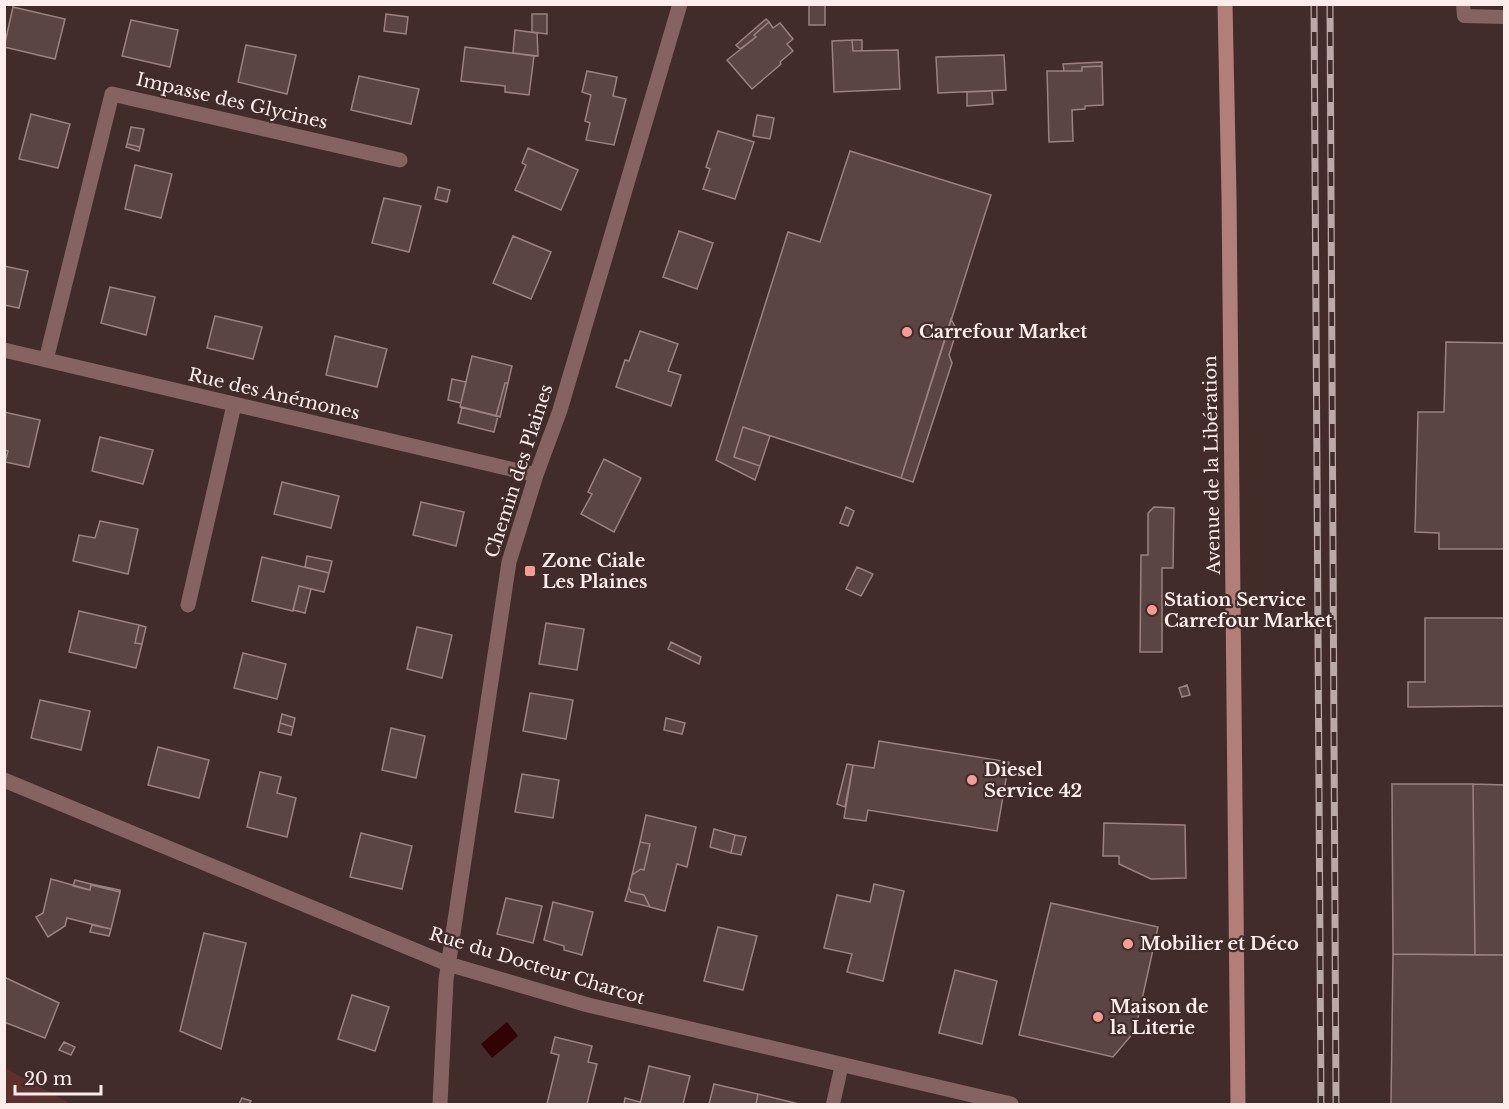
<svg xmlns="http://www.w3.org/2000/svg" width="1509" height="1109" font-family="'Libre Baskerville',serif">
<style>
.green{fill:#5c302d}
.water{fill:#320304}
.building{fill:#5b4542;stroke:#9b817f;stroke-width:1.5}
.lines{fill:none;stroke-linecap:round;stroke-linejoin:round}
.lane{stroke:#846360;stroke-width:14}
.street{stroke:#846360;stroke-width:15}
.secondary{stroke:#b27e79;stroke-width:15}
.rail-casing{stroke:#baa9a7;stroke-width:7}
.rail{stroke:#412c2a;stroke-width:4.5;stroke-dasharray:14;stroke-linecap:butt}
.poi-dot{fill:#f59c94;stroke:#412c2a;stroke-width:2}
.labels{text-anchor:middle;stroke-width:4.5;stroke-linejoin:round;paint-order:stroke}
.street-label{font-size:18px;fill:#fcedeb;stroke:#412c2a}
.poi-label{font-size:18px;font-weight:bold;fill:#fcedeb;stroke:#412c2a;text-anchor:start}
</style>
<rect width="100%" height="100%" fill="#412c2a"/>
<path class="green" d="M5,1068L71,1104H5Z"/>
<path class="water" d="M507,1022L518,1036L492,1058L481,1044Z"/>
<path class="building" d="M809,5H825V25H809Z
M13,7L65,19L55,59L4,47Z
M386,14L408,17L406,34L384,31Z
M532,14H547V34L532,32Z
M766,19L769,22L754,35L756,37L740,49L736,45Z
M131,20L178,30L170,67L122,56Z
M769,22L773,28L780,23L793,39L787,44L793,51L780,62L781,64L752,89L727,60L756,37L754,35Z
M515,30L537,33L538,56L513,53Z
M852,40H862V51H853Z
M852,40L853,51L898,50L900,89L834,92L832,41Z
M246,45L296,55L287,94L238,82Z
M465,47L534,56L529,95L505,92V86L461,81Z
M1004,55L1006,90L938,93L936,57Z
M1102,62V66L1082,67V71H1064L1063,64Z
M1102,66L1103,105L1085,106V109L1072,110L1073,141L1049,142L1047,71H1082V67Z
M587,71L617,77L613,96L626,99L614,145L586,140L590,123L585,121L591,95L582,92Z
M359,76L419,89L411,124L351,110Z
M992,91L993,104L967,106V92Z
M31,114L70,124L58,168L19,159Z
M757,115L774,118L770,139L753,136Z
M131,127L144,129L140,147L127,144Z
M718,131L754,142L735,199L703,189L710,169L706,167Z
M127,144L140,147L139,151L126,147Z
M528,148L578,170L561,210L515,190L526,165L522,163Z
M850,151L991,195L901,478L743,427L734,457L760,466L755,480L716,460L788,232L820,242Z
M135,165L172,174L161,218L125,209Z
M438,187L450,190L447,202L435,199Z
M384,198L421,206L409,252L372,243Z
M679,231L713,243L697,289L663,277Z
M513,236L551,252L531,299L493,283Z
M4,266L28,271L19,308L4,305Z
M110,287L155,297L146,335L101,323Z
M215,316L262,327L253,359L207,348Z
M951,319L957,330L949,355L952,363L913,482L901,478Z
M640,331L678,344L668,371L681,375L671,406L616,387L625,360L629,361Z
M335,336L387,349L377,387L326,375Z
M1446,342L1504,343V549H1439V533L1415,532L1418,412H1444Z
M472,356L512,366L508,383H505L496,416L460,407Z
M452,379L466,382L461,403L448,400Z
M505,383H508L500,417L496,416Z
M462,407L498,416L494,432L458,423Z
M4,412L40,420L29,467L5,462L8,451L4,450Z
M743,427L770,436L760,466L734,457Z
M100,437L153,450L143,484L92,471Z
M604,459L641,478L614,532L581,514L592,494L588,492Z
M282,482L339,496L331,528L274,514Z
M421,502L464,512L456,546L413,535Z
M846,507L854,511L848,526L840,523Z
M1154,507L1174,508L1173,568H1162V652H1140L1141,555H1148V513Z
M100,521L138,529L128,574L73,561L79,535L95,538Z
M307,556L332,561L329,573L305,567Z
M262,557L329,573L324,592L299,586L293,611L252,601Z
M857,567L873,574L861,596L846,589Z
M299,586L311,589L305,613L293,610Z
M79,611L139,625L135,643L142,644L136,668L69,652Z
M1425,618H1504V706L1408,707V682H1425Z
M546,623L584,629L577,670L539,664Z
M139,625L146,627L142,644L135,643Z
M417,627L452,635L442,678L407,669Z
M671,642L701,657L699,664L668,649Z
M243,653L286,664L277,699L234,688Z
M1187,685L1190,695L1182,697L1179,688Z
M530,693L573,700L566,739L523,731Z
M40,700L90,711L81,750L31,738Z
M282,714L295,718L293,727L280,723Z
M666,718L685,723L682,734L664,730Z
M280,723L293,727L291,735L278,732Z
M391,728L425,736L416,778L382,770Z
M879,741L1009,762L997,831L868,810L866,821L844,818L853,765L874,768Z
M158,747L209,760L199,798L148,785Z
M847,764L853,765L845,807L837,804Z
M260,772L281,777L277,793L296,798L287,837L247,827Z
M522,774L559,780L553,818L515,812Z
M1392,784H1473L1475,955L1393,954Z
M1473,784L1504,785V955H1475Z
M646,815L696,827L687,867L677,864L665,911L650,907L644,895L631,892L629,887L632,875L641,869L644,870L650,844L640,842Z
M1104,823L1185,825L1186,878L1151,879L1119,864V856H1103Z
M714,829L735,835L731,853L710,847Z
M361,833L412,846L402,889L350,877Z
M735,835L746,837L741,855L731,853Z
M640,842L650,844L644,870L641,869L632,875Z
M51,879L90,890L91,885L120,892L111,929L67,918L65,926L48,937L36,917L43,913Z
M75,880L91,884L90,890L73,886Z
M91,884L120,890V892L91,885Z
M874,884L904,891L883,981L847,972L852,954L824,948L837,895L870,902Z
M629,887L631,892L644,895L650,907L625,901Z
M506,898L542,906L533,943L497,934Z
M553,902L593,912L582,955L564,950V946L544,940Z
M1051,903L1158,927L1135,1031L1113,1057L1019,1035Z
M92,925L111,929L109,936L90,932Z
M718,927L757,936L743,990L704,981Z
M204,933L246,943L221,1049L180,1031Z
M1393,954L1504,955V1104H1391Z
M955,970L997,981L982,1044L939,1033Z
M4,977L59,1003L45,1038L4,1022Z
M352,995L389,1007L375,1051L338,1039Z
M555,1037L592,1046L588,1062L597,1064L587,1104H547L559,1055L551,1053Z
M64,1042L75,1047L71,1055L59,1050Z
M649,1066L690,1076L683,1104H640Z
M714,1084L758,1094L756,1104H709Z
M758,1094L799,1104H756Z
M242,1098L251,1101L249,1104H239Z
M625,1098L640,1102V1104H624Z"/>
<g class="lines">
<path class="lane" d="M1463,4L1464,16L1504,17
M833,1104L842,1064"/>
<path class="street" d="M4,350L536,475
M46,360L112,94L400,160
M188,605L234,405
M4,780L448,964L588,1005L1011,1104
M440,1104L446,980L509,562L536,475L560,410L680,4"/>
<path class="secondary" d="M1225,4L1229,196L1238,1104"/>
<defs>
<path id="rail" d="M1314,4L1321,1104
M1330,4L1336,1104"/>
</defs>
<use href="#rail" class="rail-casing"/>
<use href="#rail" class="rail"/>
</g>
<g class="poi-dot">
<circle cx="907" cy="332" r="6"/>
<rect x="524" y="565" width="12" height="12" rx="3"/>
<circle cx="1152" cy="610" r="6"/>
<circle cx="972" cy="780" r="6"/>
<circle cx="1128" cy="944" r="6"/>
<circle cx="1098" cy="1017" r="6"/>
</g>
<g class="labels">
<g class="street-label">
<text transform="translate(232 101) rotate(13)" y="6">Impasse des Glycines</text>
<text transform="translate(274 394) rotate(13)" y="6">Rue des Anémones</text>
<text transform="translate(1212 465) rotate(-91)" y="6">Avenue de la Libération</text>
<text transform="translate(519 471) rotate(-72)" y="6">Chemin des Plaines</text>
<text transform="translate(537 966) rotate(17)" y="6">Rue du Docteur Charcot</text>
</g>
<g class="poi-label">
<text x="919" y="338">Carrefour Market</text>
<text x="542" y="567">Zone Ciale<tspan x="542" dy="21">Les Plaines</tspan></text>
<text x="1164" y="606">Station Service<tspan x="1164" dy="21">Carrefour Market</tspan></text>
<text x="984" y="776">Diesel<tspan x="984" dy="21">Service 42</tspan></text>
<text x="1140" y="950">Mobilier et Déco</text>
<text x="1110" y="1013">Maison de<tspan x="1110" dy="21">la Literie</tspan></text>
</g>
</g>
<rect width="1509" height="1109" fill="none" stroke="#fcedeb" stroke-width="12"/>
<path d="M15 1085v9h86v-9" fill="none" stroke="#fcedeb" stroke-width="3"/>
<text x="24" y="1085" font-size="18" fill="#fcedeb" stroke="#412c2a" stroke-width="4.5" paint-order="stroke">20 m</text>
</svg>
